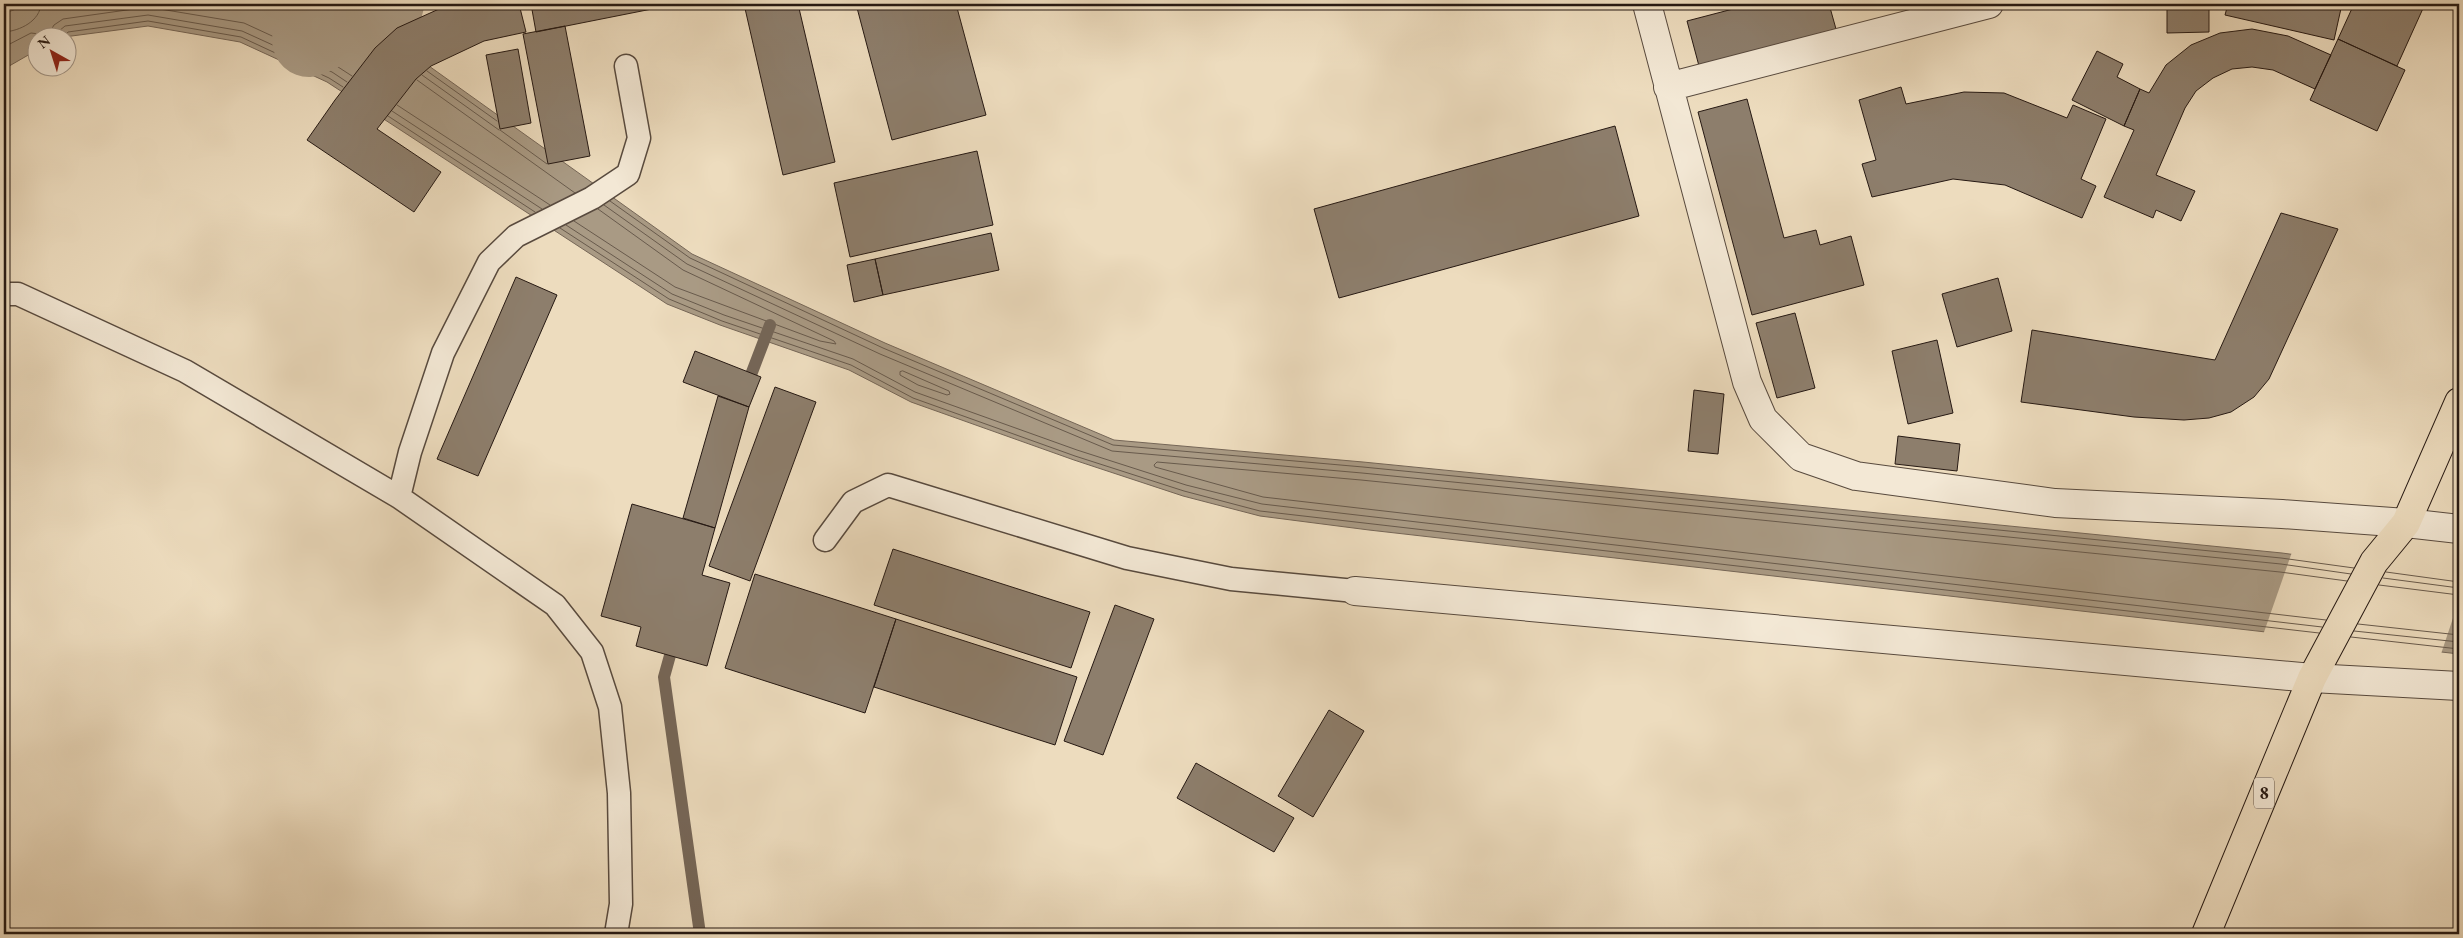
<svg xmlns="http://www.w3.org/2000/svg" width="2463" height="938" font-family="'EB Garamond',serif">
<style>
.water{fill:#a99a84;stroke:#756657}
.pier{fill:#eddcbe}
.lines{fill:none;stroke-linecap:round;stroke-linejoin:round}
.shore{stroke:#685a4c;stroke-width:1}
.stream{stroke:#756657;stroke-width:12}
.river{stroke:#a99a84;stroke-width:74}
.building{fill:#8d7e6c;stroke:#261913}
.service-casing{stroke:#584a3e;stroke-width:25}
.minor-casing{stroke:#584a3e;stroke-width:30}
.tertiary-casing{stroke:#584a3e;stroke-width:30}
.trunk-casing{stroke:#261913;stroke-width:30}
.service{stroke:#f3e8d5;stroke-width:22}
.minor{stroke:#f3e8d5;stroke-width:28}
.tertiary{stroke:#f3e8d5;stroke-width:28}
.trunk{stroke:#eddcbe;stroke-width:28}
.labels{text-anchor:middle;stroke-width:5;stroke-linejoin:round;paint-order:stroke}
.shield{fill:#f3e8d5;stroke:#64574d;stroke-width:1}
.shield-label{font-size:18px;font-weight:bold;fill:#261913}
</style>
<rect width="100%" height="100%" fill="#eddcbe"/>
<filter id="stains"><feTurbulence type="fractalNoise" baseFrequency=".004" numOctaves="4"/><feColorMatrix values="0 0 0 0 .2 0 0 0 0 .09 0 0 0 0 .02 0 0 0 .5 -.17"/></filter>
<radialGradient id="worn" r=".72"><stop offset=".6" stop-color="#630" stop-opacity="0"/><stop offset="1" stop-color="#630" stop-opacity=".3"/></radialGradient>
<path class="water" d="M27,4H338L366,21L692,254L885,343L1114,440L1363,462L2282,553L2459,577V654L1369,530L1260,516L1183,496L1074,460L911,402L849,370L720,325L667,304L327,82L240,42L148,26L64,37L38,38L37,50L4,69V14Z"/>
<path class="pier" d="M2292,552L2459,576V600L2441,654L2263,635Z"/>
<g class="lines">
<path class="shore" d="M322,4C323,25 357,38 373,49
M330,4L334,15L378,44
M336,4L339,10L383,39
M4,32C20,31 40,21 41,4
M56,38L59,31L65,26L148,15L242,31L332,72L347,82
M63,38L68,32L148,21L241,37L329,78L343,87
M4,47L31,33L48,35L54,25L63,19L148,7L244,23L335,65L352,76
M427,71L497,121
M422,75L499,130
M417,80L575,193
M397,105L550,205
M392,111L542,209
M388,116L535,212
M500,130L547,164
M610,201L690,258L883,348L1113,445L1363,467L2281,558L2354,568
M604,205L687,264L880,354L1112,451L1362,473L2281,564L2351,574
M574,221L675,287L820,341L836,344L834,341L683,270L598,209
M566,225L672,294L724,315L853,359L915,392L1077,450L1186,485L1262,504L2322,627
M560,228L669,299L722,321L851,365L913,398L1075,456L1184,491L1260,511L2319,633
M903,371L949,391L950,394L947,395L918,385L900,375V372Z
M2386,572L2459,582
M2383,578L2459,588
M2379,585L2459,595
M2326,620L1263,497L1155,467L1154,465L1157,462L1361,480L2280,572L2347,581
M2358,624L2459,635
M2354,631L2459,642
M2351,637L2459,649"/>
<path class="stream" d="M746,388L770,325
M674,641L664,677L700,934"/>
<path class="river" d="M309,40L387,4"/>
</g>
<path class="building" d="M450,4H519L526,32L484,41L431,66L416,79L377,129L441,172L414,212L307,140L335,100L375,48L397,28Z
M531,4H677L536,32Z
M744,4H798L835,162L783,175Z
M856,4H956L986,115L892,140Z
M1752,4H1829L1836,29L1699,66L1687,21Z
M2167,4H2209V32L2167,33Z
M2228,4H2342L2334,40L2225,15Z
M2354,4H2425L2397,66L2338,39Z
M565,26L590,156L548,164L523,34Z
M2252,29L2288,36L2331,55L2315,89L2273,70L2252,67L2232,69L2213,78L2196,91L2185,108L2156,175L2195,191L2181,221L2156,210L2153,218L2104,197L2134,130L2124,126L2140,89L2149,93L2166,65L2191,45L2220,33Z
M2338,39L2405,70L2377,131L2310,100Z
M518,49L531,123L500,129L486,55Z
M2097,51L2123,64L2117,77L2140,89L2124,126L2072,100Z
M1901,87L1906,104L1964,92L2004,93L2067,118L2073,105L2106,119L2081,179L2096,186L2082,218L2005,185L1953,179L1872,197L1862,164L1876,160L1859,100Z
M1747,99L1784,238L1816,230L1820,245L1851,236L1864,285L1752,315L1698,112Z
M1615,126L1639,216L1339,298L1314,209Z
M977,151L993,225L850,257L834,183Z
M2281,213L2338,229L2269,379L2254,397L2231,412L2209,418L2184,420L2134,417L2021,402L2032,330L2215,360Z
M991,233L999,270L883,295L875,259Z
M875,259L883,295L854,302L847,265Z
M516,277L557,295L478,476L437,459Z
M1998,278L2012,331L1957,347L1942,294Z
M1795,313L1815,388L1777,398L1756,323Z
M1937,340L1953,413L1908,424L1892,351Z
M695,351L761,377L749,407L683,382Z
M775,387L816,402L750,581L709,566Z
M1694,390L1724,394L1718,454L1688,451Z
M718,396L749,407L715,528L683,518Z
M1898,436L1960,444L1957,471L1895,464Z
M632,504L715,528L702,575L730,583L707,666L636,646L641,627L601,616Z
M893,549L1090,612L1071,668L874,605Z
M755,574L896,619L865,713L725,668Z
M1115,605L1154,619L1103,755L1064,741Z
M896,619L1077,677L1055,745L874,687Z
M1329,710L1364,731L1313,817L1278,796Z
M1196,763L1294,818L1274,852L1177,798Z"/>
<g class="lines">
<defs>
<path id="service" d="M4,294H18L185,371L399,497L555,605L592,652L610,707L619,793L621,904L616,934
M399,497L410,452L443,353L489,262L516,236L592,198L628,174L639,138L626,66
M825,540L853,502L888,485L1127,558L1231,579L1355,591"/>
<path id="minor" d="M1647,4L1747,382L1763,419L1801,457L1856,476L2055,503L2282,514L2406,523L2459,529
M1668,87L1989,4
M1355,591L2312,678"/>
<path id="tertiary" d="M2312,678L2459,686"/>
<path id="trunk" d="M2206,934L2312,678L2374,562L2406,523L2459,402"/>
</defs>
<use href="#service" class="service-casing"/>
<use href="#minor" class="minor-casing"/>
<use href="#tertiary" class="tertiary-casing"/>
<use href="#trunk" class="trunk-casing"/>
<use href="#service" class="service"/>
<use href="#minor" class="minor"/>
<use href="#tertiary" class="tertiary"/>
<use href="#trunk" class="trunk"/>
</g>
<g class="labels">
<rect class="shield" x="2254" y="777.5" width="20" height="31" rx="4"/>
<g class="shield-label">
<text x="2264" y="799">8</text>
</g>
</g>
<rect width="2463" height="938" fill="none" stroke="#eddcbe" stroke-width="20"/>
<rect x="5" y="5" width="2453" height="928" fill="none" stroke="#261913" stroke-width="2.5"/>
<rect x="10" y="10" width="2443" height="918" fill="none" stroke="#261913"/>
<g transform="translate(52 52) rotate(321)"><circle r="24" fill="#f3e8d5" stroke="#a19587"/>
<path d="M0-4L9 19L0 12L-9 19Z" fill="#8f2418"/>
<text y="-8" font-size="14" font-weight="bold" text-anchor="middle" fill="#261913">N</text>
</g>
<rect width="100%" height="100%" filter="url(#stains)"/>
<rect width="100%" height="100%" fill="url(#worn)"/>
</svg>
